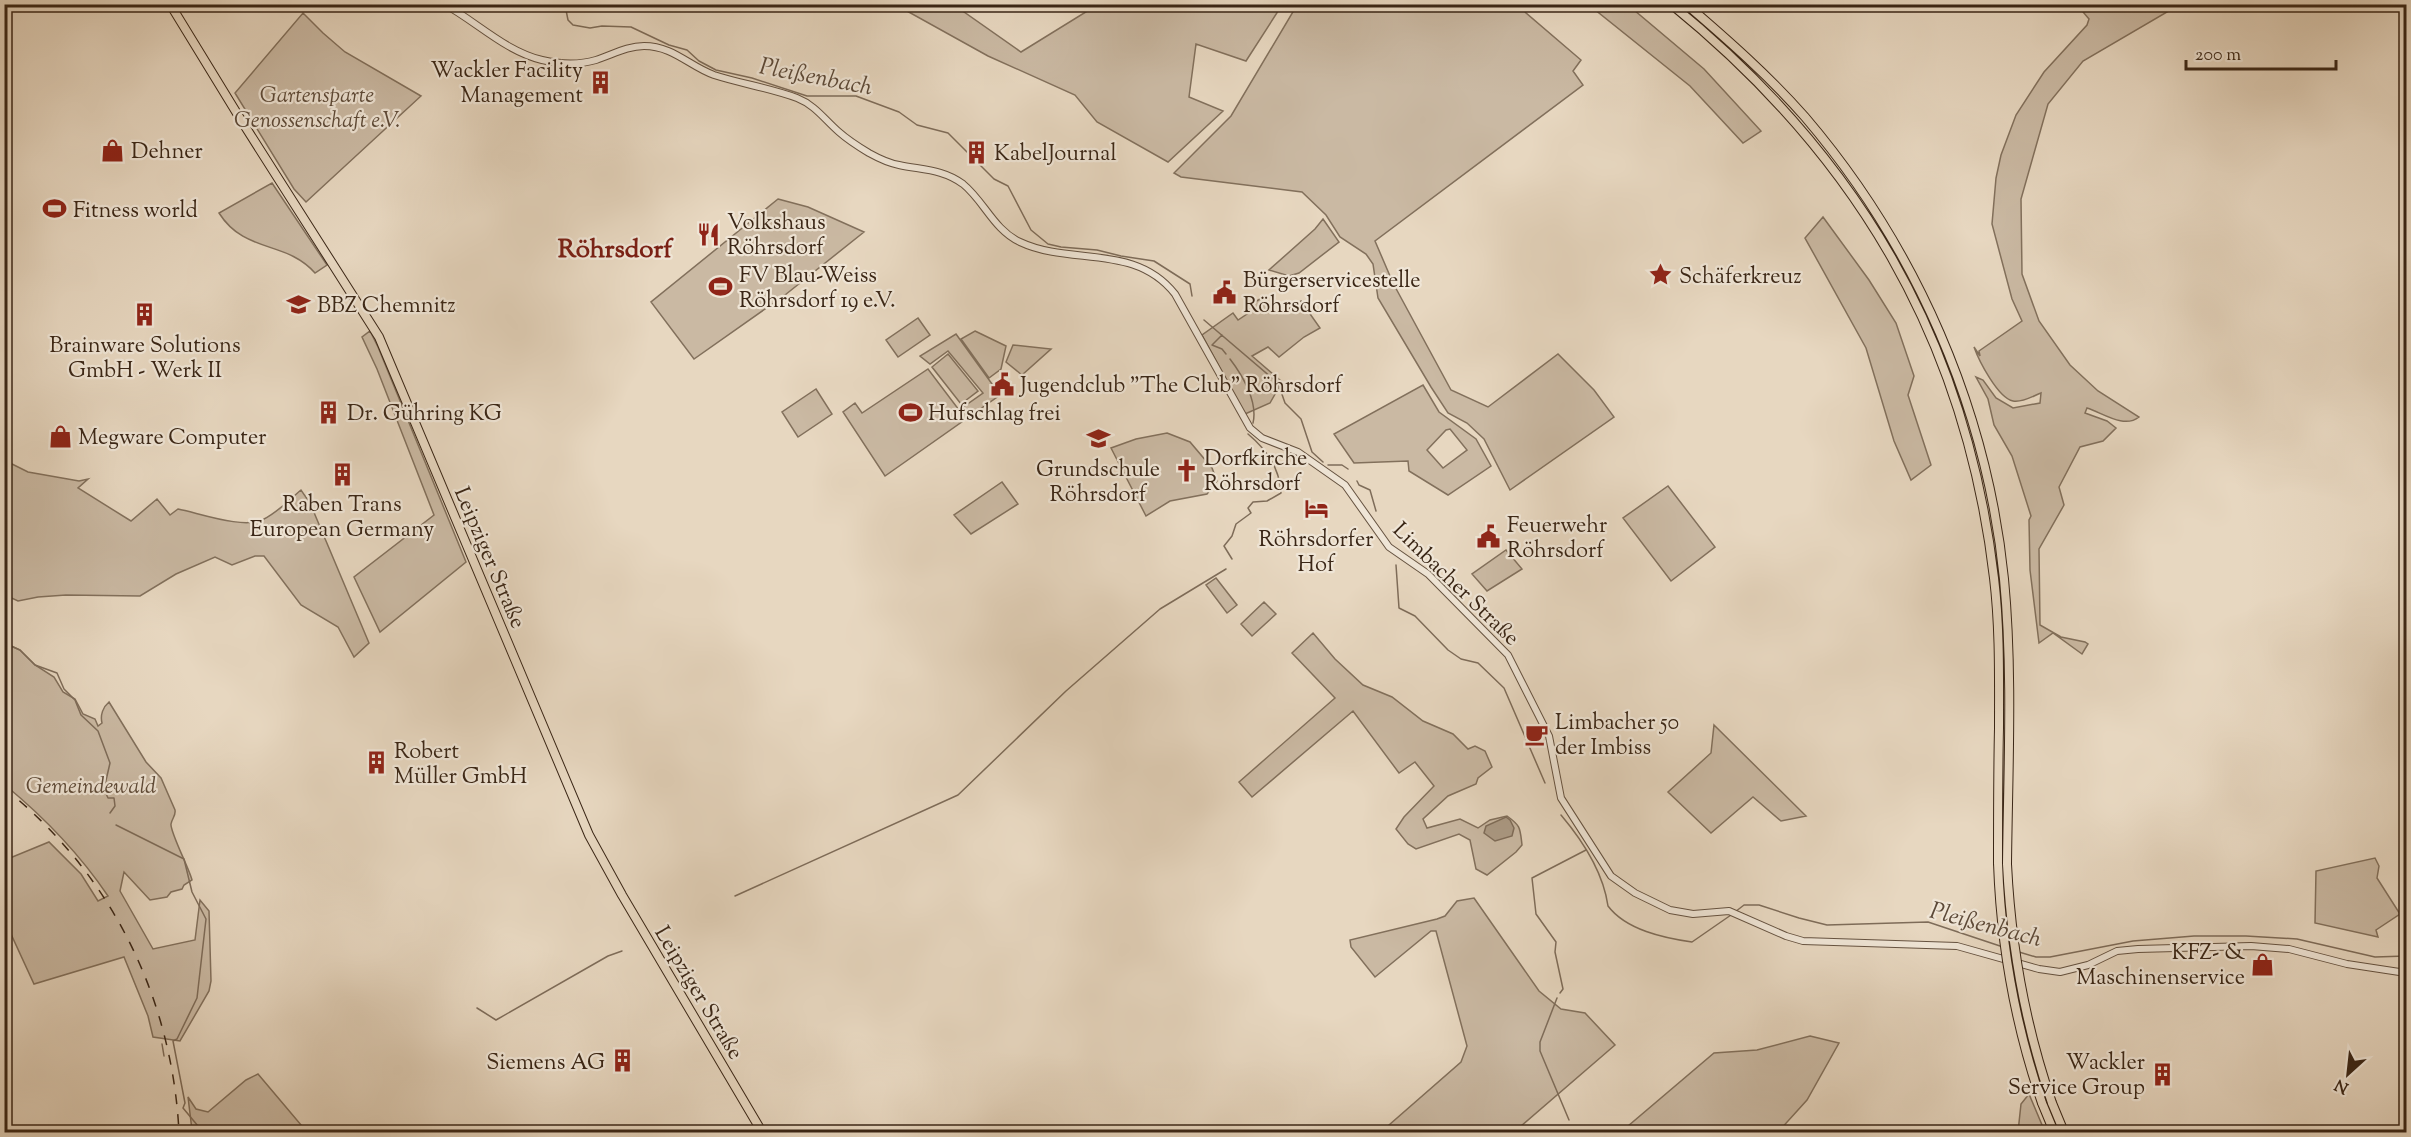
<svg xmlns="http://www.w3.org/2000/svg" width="2411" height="1137" font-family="'Sorts Mill Goudy',serif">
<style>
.green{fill:#cab9a3;stroke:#82705c;stroke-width:1.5;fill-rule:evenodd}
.water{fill:#ac9b86;stroke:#7e6c59;stroke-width:1.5}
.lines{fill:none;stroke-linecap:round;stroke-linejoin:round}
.stream{stroke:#7e6c59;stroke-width:1.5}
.minor-casing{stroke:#655240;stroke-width:8}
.major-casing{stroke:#3a2616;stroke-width:10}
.highway-casing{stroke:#3a2616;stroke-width:10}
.minor{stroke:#efe5d6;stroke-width:6}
.major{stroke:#e7d7c0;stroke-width:8}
.highway{stroke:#e7d7c0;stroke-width:8}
.rail{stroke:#3a2616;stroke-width:1.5;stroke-dasharray:10 10;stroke-linecap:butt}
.highway-bridge-casing{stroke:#3a2616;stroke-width:10;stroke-linecap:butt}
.highway-bridge{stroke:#e7d7c0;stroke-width:8}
.labels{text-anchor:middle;stroke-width:4.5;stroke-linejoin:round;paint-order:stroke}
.poi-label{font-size:22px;fill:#3a2616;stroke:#efe5d6;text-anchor:start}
.park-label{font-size:22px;font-style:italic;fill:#5e4b39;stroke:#efe5d6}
.street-label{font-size:22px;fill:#3a2616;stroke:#efe5d6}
.water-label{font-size:24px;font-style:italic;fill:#5c4938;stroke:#efe5d6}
.quarter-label{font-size:26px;font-weight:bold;fill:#7a1f14;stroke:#efe5d6}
</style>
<rect width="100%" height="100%" fill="#e7d7c0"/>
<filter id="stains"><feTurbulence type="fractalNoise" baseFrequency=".00333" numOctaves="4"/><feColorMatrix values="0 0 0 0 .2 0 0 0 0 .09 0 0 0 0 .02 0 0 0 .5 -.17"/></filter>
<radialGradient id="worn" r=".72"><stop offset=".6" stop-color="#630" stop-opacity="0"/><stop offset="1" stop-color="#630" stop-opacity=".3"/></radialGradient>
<path class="green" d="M1511,4L1518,6L1581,60L1573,71L1583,85L1375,241L1393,283L1451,390L1488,407L1558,354L1594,390L1614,417L1510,490L1484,439L1467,423L1448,413L1431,387L1378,298L1373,264L1366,254L1340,237L1326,215L1302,192L1181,177L1174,173L1231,116L1297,5Z
M896,5H954L1021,52L1097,5H1282L1246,61L1196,44L1189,97L1223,111L1168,162L1097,122L1075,95L988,56Z
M1589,5H1628L1704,69L1761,131L1743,143L1690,86Z
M2106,5H2179L2083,61L2048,104L2021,199L2022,274L2039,321L2070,365L2098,391L2139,417C2124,429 2103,413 2087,408L2085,413L2107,421L2116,428L2103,441L2080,447L2059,487L2064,505L2039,549L2040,625L2061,637L2085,642L2088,644L2082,654L2053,633L2039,643L2030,570L2029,520L2031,516L2012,456L1994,425L1988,399L1976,377L1983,380L1996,398L2013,408L2040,403L2041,393C2033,396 2022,403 2013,401C1998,398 1979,361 1974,347L1980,356L1979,351L2022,321L2012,299L1992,224L1996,178L2001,155L2016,115L2044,72L2087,25L2089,19L2083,12Z
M303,13L323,33L345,52L421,96L306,202L294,189L235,93Z
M272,183L327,265L315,273C286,240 245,254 219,213Z
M778,199L808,207L864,232L785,295L694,359L651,302Z
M1823,217L1869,280L1896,323L1914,376L1908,395L1931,465L1911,480L1894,441L1866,348L1805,238Z
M1323,219L1339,242L1299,273L1289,276L1269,270L1315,229Z
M1263,297L1275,312L1282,313L1301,301L1320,328L1304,337L1279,357L1268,347L1252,356L1282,382L1270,403L1245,414L1202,335L1233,313L1238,320L1250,312L1247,307Z
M918,318L930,335L898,357L886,340Z
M370,331L378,347L466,562L380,632L354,577L434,515L377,369L362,337Z
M975,331L1006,346L1001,369L989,378L961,339Z
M956,334L1000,395L885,476L843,412L855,403L862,413L928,369L959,410L983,393L948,351L930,364L920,356Z
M1013,345L1051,349L1022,375L1006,362Z
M948,354L978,391L961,404L932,367Z
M1423,385L1439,412L1476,439L1491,466L1448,495L1409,471L1408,461L1354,463L1334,434ZM1450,429L1467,450L1443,468L1427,450L1446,430Z
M816,389L832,414L798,437L782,412Z
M1167,433L1190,442L1212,468L1217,481L1207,494L1170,501L1146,516L1111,448L1136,439Z
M4,460L28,472L79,481L88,479L78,488L131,521L157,499L170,515L178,509C199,513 245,530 264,519C278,512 289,500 301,490L310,503L369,643L354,657L338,627L301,605L264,556H255L232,565L215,557L176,574L140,596L66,595L38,597L18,601L5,595Z
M1002,482L1018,504L971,534L954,515Z
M1668,486L1715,547L1671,581L1623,518Z
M1506,550L1522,569L1487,591L1472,574Z
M1216,578L1237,605L1227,613L1206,585Z
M1264,602L1276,614L1252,636L1241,624Z
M1313,633L1335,659L1363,685L1392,697L1423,721L1453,734L1468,749L1475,746L1485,751L1492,767L1478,778L1476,784L1448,796L1423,819L1427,828L1460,819L1478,828L1490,820L1507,816C1521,826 1520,828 1522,845L1516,852L1487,875L1476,869L1470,840L1459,834L1416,849L1408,844L1396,829L1404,817L1434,786L1415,762L1399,773L1353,711L1252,797L1239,782L1335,698L1292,653Z
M5,643L20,650L35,665L54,677L63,692L75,699L83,714L95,719L98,726L102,723C100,715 103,707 109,702L146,762L161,778L175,810C176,816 172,818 171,824C170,832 189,868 192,880L184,885L182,889L171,892L167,897L150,900L124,872L120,891L153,949L195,940L200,900L209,911L211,981L209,991L180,1041L153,1037L148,1016L124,957L34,984L5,921V860L49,842L81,874L98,901L108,896C79,853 45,818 5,785Z
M1714,725L1806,816L1781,821L1753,797L1711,833L1668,792L1711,753Z
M2375,858L2379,866L2377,878L2400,914L2376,930L2378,937L2315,923L2316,871Z
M1474,898L1539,991L1561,1009L1585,1013L1615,1045L1514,1132H1381L1461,1062L1467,1046L1436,931H1431L1375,977L1351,947L1350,940L1437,919L1445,916L1457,901Z
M1810,1036L1839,1043L1807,1100L1778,1132H1621L1714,1053L1757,1050Z
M258,1074L307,1132H204L192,1130L188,1097L196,1109L208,1112L246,1080Z
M2029,1094L2045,1132H2018L2021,1104Z"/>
<path class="water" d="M1506,817L1510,820L1514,828L1512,836L1495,841L1484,833L1486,826Z"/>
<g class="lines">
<path class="stream" d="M560,4L566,10L568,20L573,25L590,28L602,26L631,27L669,45L687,50L699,61L716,70L752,78L807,96H856L899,112L917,125L948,133L994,179L1008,186L1031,230L1048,244L1061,247L1097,250L1121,256L1154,261L1190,284L1192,296
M1204,320L1278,383L1285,403L1301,419L1312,452L1323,462
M1222,335L1212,345L1222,349L1226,354
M1230,359C1243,376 1258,402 1253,423
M1328,465H1342L1348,469
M1357,481L1359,485L1370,490L1376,511
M1232,559L1224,546L1232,536L1236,524L1251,513L1248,508L1253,502L1267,501L1281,493C1280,469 1266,449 1248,434
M1396,565L1399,608L1415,616L1448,650L1461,659L1478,663L1504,688L1545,783
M4,643L20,650L35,665L57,673L64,689L75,700L81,715L98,731L110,763L104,789L108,798H114L115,806L110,813
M1561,815C1583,841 1603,871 1608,906C1626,930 1664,938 1692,942L1731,915
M116,825L184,859L192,892L206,919L197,998L177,1039L173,1041L185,1103L183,1108L203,1132
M735,896L958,795L1066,691L1160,609L1226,569
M1735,912L1744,905H1759L1799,918L1827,925L1928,922L2000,946
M2019,952L2036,957H2050L2133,941L2194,936H2246L2297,939L2375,957L2406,956
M1560,993L1563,989L1555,952L1556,942L1536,914L1532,878L1586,850
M1557,998L1540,1042V1051L1569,1120
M477,1008L496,1020L608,956L622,951
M162,1044L164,1056
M1572,1129L1574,1132"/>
<defs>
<path id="minor" d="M444,4C477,22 505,51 542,60C559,64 579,65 596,60C612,55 627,46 644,46C673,46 689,66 714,75C742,84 770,88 797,98C815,105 825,120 839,132C848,140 859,147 869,153C878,158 888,163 899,165C922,170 943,169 963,184C984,201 994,230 1020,242C1071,266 1135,243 1175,294L1250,428L1262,438L1298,452L1345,485L1389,547L1428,574L1508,655L1549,736L1561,798L1611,876L1635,893L1670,910L1693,914L1729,911L1786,936L1803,941L1957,946L2039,969L2060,972L2088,965L2117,951L2138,949L2251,946L2289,949L2347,964L2406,973"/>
<path id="major" d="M170,4L241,120L379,337L589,835L622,895L762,1132"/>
<path id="highway" d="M1671,4C1857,155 1966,339 1994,578C2000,628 1999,678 1999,728C1998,773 1998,818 1998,863
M1686,4C1728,40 1769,76 1805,117C1916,247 1987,409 2004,579C2013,673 2008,770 2007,864
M2042,1103L2054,1132
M2052,1103L2064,1132"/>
</defs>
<use href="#minor" class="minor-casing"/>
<use href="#major" class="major-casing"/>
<use href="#highway" class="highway-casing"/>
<use href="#minor" class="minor"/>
<use href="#major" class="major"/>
<use href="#highway" class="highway"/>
<path class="rail" d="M4,788C111,873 172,997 179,1132"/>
<defs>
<path id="highway-bridge" d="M1998,863C2001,947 2015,1025 2042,1103
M2007,864C2011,946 2025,1025 2052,1103"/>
</defs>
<use href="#highway-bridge" class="highway-bridge-casing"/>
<use href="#highway-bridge" class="highway-bridge"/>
</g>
<defs>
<symbol id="building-bare" viewBox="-9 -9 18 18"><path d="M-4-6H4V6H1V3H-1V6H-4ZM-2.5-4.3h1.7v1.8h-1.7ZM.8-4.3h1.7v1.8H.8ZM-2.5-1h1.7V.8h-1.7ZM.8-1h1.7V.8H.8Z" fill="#8f2418" stroke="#efe5d6" stroke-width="2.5" paint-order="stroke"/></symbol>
<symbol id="shop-bare" viewBox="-9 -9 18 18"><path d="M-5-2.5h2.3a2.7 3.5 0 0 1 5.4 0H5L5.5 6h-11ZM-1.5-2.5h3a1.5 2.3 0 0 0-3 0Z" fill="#8f2418" stroke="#efe5d6" stroke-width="2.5" paint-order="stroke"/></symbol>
<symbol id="stadium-bare" viewBox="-9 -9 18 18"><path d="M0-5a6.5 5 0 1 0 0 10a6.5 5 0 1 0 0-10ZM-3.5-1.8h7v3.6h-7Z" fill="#8f2418" stroke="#efe5d6" stroke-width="2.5" paint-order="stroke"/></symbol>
<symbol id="restaurant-bare" viewBox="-9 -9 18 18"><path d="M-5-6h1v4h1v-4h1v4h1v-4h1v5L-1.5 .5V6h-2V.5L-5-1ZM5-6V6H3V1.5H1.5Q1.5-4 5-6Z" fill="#8f2418" stroke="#efe5d6" stroke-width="2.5" paint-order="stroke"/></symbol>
<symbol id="sight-bare" viewBox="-9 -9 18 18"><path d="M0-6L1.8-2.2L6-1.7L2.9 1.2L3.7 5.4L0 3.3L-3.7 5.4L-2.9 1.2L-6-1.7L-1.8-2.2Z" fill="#8f2418" stroke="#efe5d6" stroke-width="2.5" paint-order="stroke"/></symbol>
<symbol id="civic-bare" viewBox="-9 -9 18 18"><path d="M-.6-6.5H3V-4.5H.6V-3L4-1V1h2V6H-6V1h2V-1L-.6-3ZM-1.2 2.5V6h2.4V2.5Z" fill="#8f2418" stroke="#efe5d6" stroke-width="2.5" paint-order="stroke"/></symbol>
<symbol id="school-bare" viewBox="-9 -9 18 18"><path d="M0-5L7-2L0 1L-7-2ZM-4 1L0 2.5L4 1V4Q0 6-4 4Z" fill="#8f2418" stroke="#efe5d6" stroke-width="2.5" paint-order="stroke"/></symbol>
<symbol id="church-bare" viewBox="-9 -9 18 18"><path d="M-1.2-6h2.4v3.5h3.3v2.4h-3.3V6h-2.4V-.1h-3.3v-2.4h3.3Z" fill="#8f2418" stroke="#efe5d6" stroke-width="2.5" paint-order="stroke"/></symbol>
<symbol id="hotel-bare" viewBox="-9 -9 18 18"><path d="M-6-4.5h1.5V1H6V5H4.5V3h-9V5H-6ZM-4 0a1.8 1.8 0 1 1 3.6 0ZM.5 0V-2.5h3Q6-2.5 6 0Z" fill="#8f2418" stroke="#efe5d6" stroke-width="2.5" paint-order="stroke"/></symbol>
<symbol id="cafe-bare" viewBox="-9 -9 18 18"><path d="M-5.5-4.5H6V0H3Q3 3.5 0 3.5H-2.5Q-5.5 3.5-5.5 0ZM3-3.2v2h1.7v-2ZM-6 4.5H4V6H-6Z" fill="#8f2418" stroke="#efe5d6" stroke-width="2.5" paint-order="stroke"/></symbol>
</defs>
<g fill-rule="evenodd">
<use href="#building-bare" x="584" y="66" width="33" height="33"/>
<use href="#shop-bare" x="96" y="134" width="33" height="33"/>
<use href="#building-bare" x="960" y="136" width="33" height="33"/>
<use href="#stadium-bare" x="38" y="192" width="33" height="33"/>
<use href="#restaurant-bare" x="692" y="218" width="33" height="33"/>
<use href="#sight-bare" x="1644" y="258" width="33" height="33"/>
<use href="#stadium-bare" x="704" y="270" width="33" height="33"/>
<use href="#civic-bare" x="1208" y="276" width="33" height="33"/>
<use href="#school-bare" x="282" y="288" width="33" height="33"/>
<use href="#building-bare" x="128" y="298" width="33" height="33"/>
<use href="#civic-bare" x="986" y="368" width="33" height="33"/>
<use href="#building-bare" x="312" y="396" width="33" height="33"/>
<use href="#stadium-bare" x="894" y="396" width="33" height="33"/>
<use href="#shop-bare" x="44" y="420" width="33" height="33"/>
<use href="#school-bare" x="1082" y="422" width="33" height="33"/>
<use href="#church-bare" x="1170" y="454" width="33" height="33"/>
<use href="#building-bare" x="326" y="458" width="33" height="33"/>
<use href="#hotel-bare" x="1300" y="492" width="33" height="33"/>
<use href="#civic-bare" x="1472" y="520" width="33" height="33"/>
<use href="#cafe-bare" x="1520" y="718" width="33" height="33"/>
<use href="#building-bare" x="360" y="746" width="33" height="33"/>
<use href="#shop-bare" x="2246" y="948" width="33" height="33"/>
<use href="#building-bare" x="606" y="1044" width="33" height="33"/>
<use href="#building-bare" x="2146" y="1058" width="33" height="33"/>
</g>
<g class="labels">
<g class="poi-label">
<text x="583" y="77" text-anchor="end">Wackler Facility<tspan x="583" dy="25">Management</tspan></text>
<text x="131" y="158">Dehner</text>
<text x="994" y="160">KabelJournal</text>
<text x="73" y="217">Fitness world</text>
<text x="727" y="229">Volkshaus<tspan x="727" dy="25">Röhrsdorf</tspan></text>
<text x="739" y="282">FV Blau-Weiss<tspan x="739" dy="25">Röhrsdorf 19 e.V.</tspan></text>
<text x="1679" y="283">Schäferkreuz</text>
<text x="1243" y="287">Bürgerservicestelle<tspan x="1243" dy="25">Röhrsdorf</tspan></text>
<text x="317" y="312">BBZ Chemnitz</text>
<text x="145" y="352" text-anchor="middle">Brainware Solutions<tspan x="145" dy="25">GmbH - Werk II</tspan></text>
<text x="1020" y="392">Jugendclub "The Club" Röhrsdorf</text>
<text x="347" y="420">Dr. Gühring KG</text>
<text x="928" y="420">Hufschlag frei</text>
<text x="78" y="444">Megware Computer</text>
<text x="1204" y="465">Dorfkirche<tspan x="1204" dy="25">Röhrsdorf</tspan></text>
<text x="1098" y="476" text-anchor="middle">Grundschule<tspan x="1098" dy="25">Röhrsdorf</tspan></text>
<text x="342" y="511" text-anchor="middle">Raben Trans<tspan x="342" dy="25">European Germany</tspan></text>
<text x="1507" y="532">Feuerwehr<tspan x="1507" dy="25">Röhrsdorf</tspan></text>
<text x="1316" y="546" text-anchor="middle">Röhrsdorfer<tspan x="1316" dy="25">Hof</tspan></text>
<text x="1555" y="729">Limbacher 50<tspan x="1555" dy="25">der Imbiss</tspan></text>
<text x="394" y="758">Robert<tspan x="394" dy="25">Müller GmbH</tspan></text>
<text x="2245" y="959" text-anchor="end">KFZ- &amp;<tspan x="2245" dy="25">Maschinenservice</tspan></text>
<text x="605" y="1069" text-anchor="end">Siemens AG</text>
<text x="2145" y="1069" text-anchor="end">Wackler<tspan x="2145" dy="25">Service Group</tspan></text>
</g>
<g class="park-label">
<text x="317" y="102">Gartensparte<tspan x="317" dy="25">Genossenschaft e.V.</tspan></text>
<text x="91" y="793">Gemeindewald</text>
</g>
<g class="street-label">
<text transform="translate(491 557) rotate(67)" y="8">Leipziger Straße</text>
<text transform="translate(1457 583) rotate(44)" y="8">Limbacher Straße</text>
<text transform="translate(700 992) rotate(59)" y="8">Leipziger Straße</text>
</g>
<g class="water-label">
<text transform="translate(816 76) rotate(11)" y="8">Pleißenbach</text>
<text transform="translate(1986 924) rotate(15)" y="8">Pleißenbach</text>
</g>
<g class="quarter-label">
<text x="615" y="257">Röhrsdorf</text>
</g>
</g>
<rect width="2411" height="1137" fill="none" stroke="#e7d7c0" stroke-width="24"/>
<rect x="6" y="6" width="2399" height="1125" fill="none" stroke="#3a2616" stroke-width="3"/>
<rect x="12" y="12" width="2387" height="1113" fill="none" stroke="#3a2616" stroke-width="1.5"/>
<g transform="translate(2348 1074) rotate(207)" stroke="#efe5d6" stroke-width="4.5" paint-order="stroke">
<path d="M0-4.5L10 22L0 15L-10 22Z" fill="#3a2616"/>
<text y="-9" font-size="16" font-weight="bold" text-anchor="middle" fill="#3a2616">N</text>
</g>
<path d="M2186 60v9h150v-9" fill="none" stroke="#3a2616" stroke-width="3"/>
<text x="2195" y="60" font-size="18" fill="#3a2616" stroke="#efe5d6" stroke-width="4.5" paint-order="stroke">200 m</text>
<rect width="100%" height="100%" filter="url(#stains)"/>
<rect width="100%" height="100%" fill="url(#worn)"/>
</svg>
